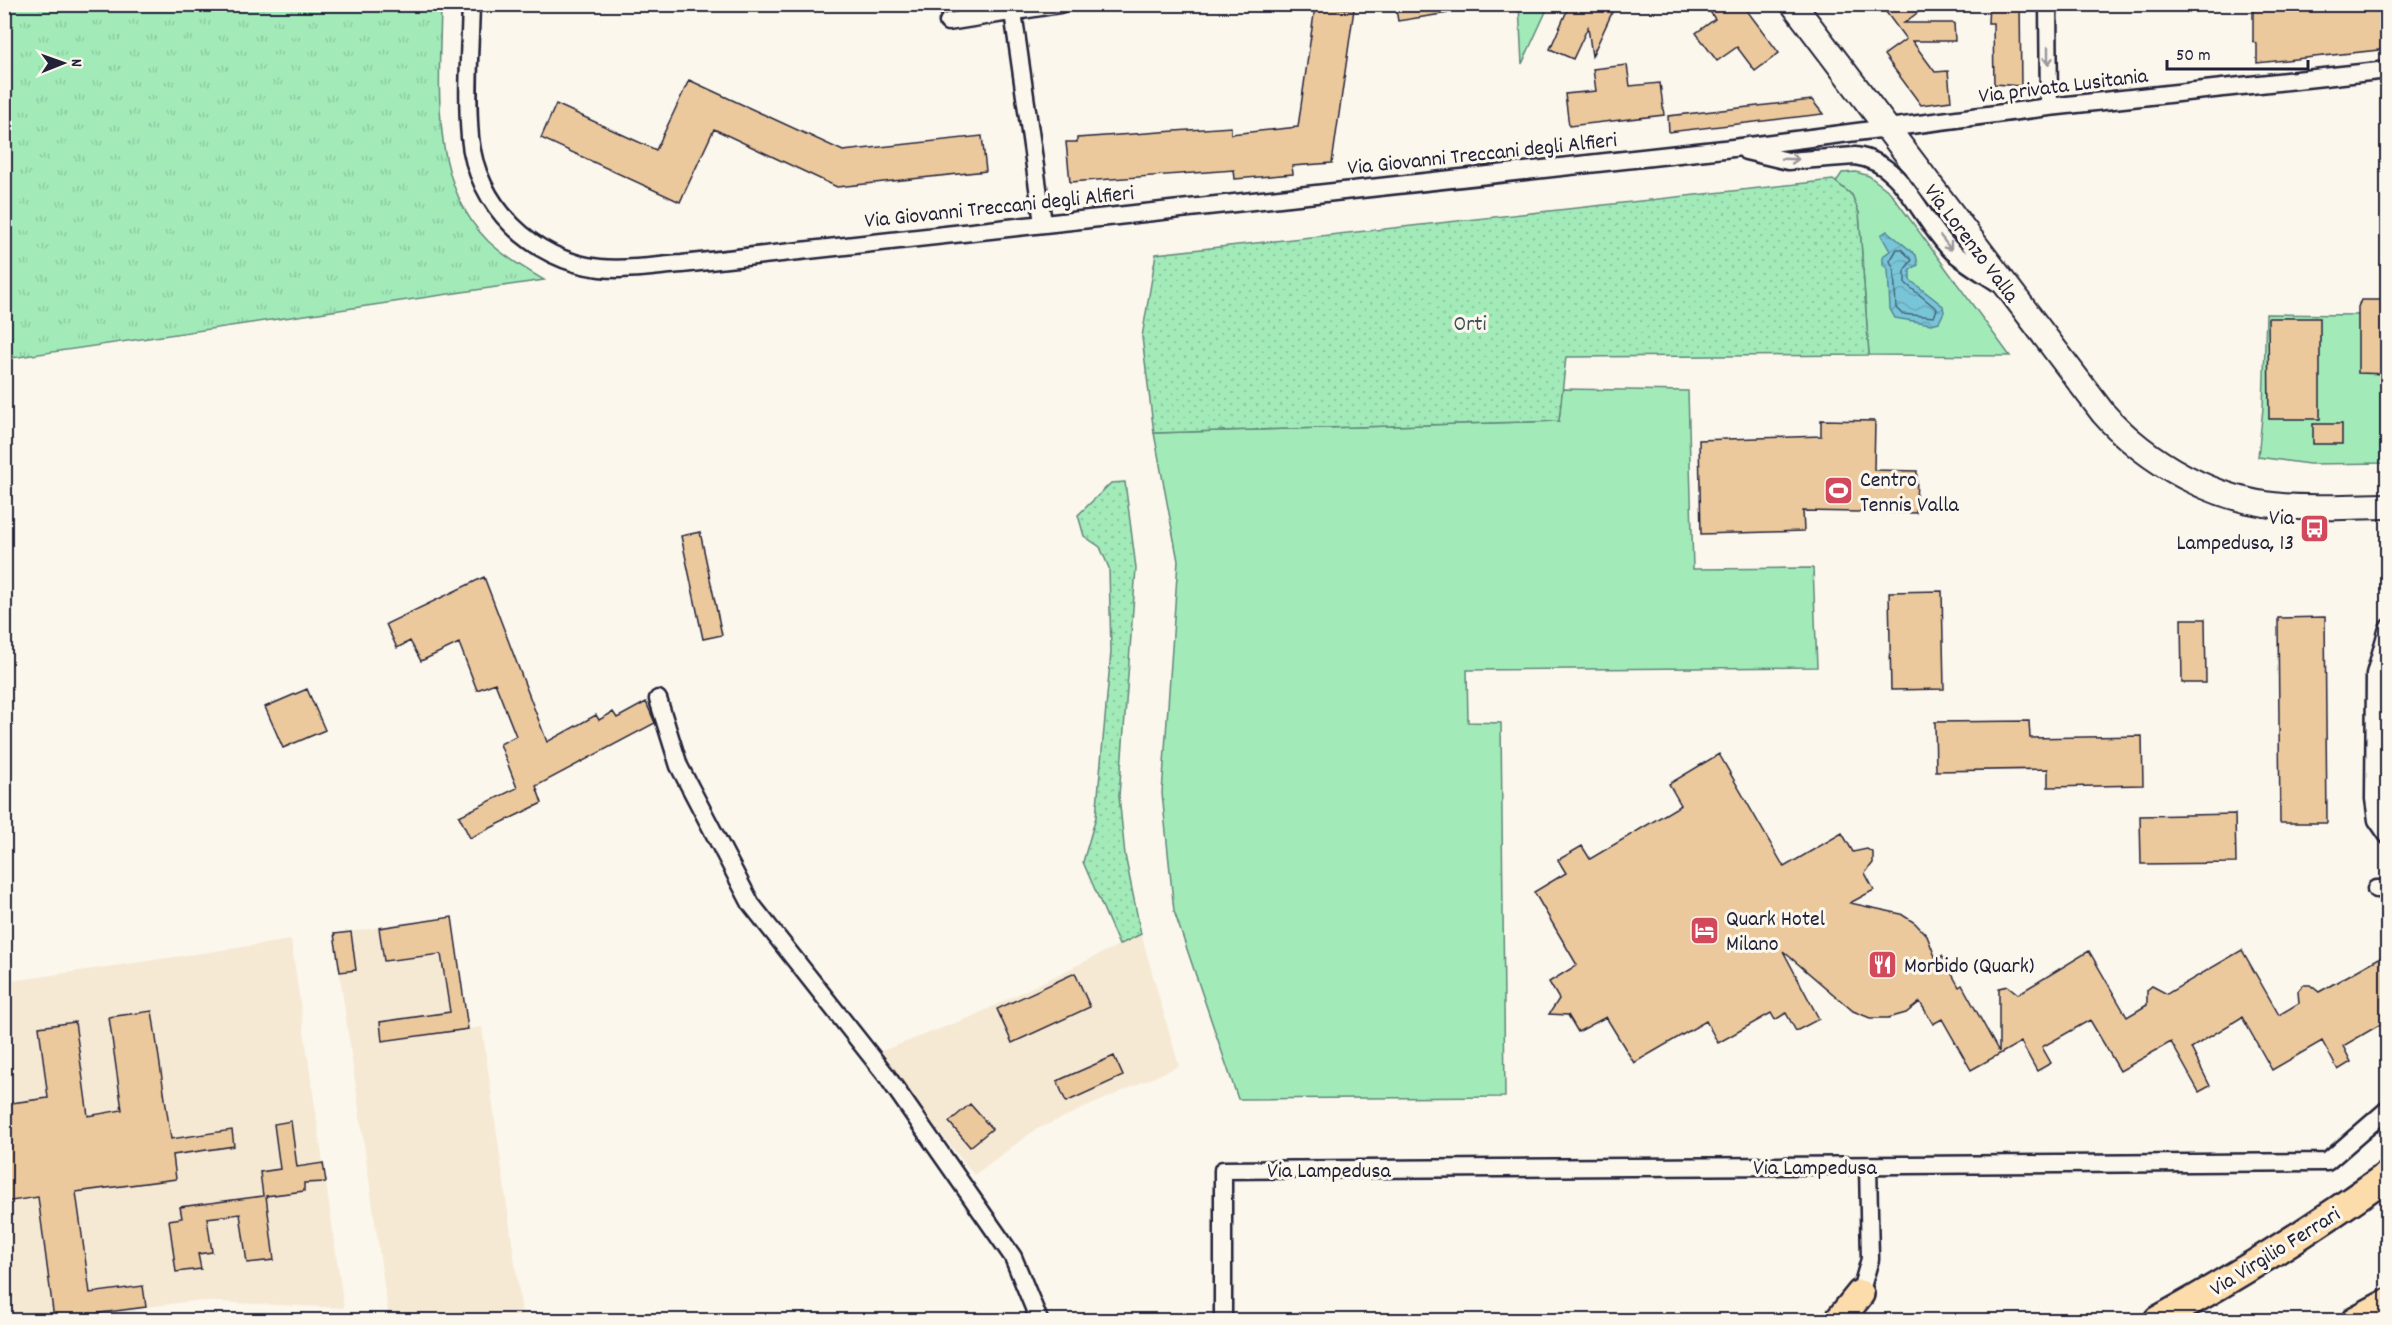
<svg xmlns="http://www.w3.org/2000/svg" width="2392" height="1325" font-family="Dekko,sans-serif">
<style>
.built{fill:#f6e9d4}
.grass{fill:#a2ebb9;stroke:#62867a;stroke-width:1.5}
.park{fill:url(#park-tufts);stroke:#62867a;stroke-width:1.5}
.garden{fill:url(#garden-dots);stroke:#62867a;stroke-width:1.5}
.water{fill:url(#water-waves);stroke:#568499;stroke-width:1.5}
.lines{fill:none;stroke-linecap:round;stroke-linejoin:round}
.shore{stroke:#45637a;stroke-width:1.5}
.building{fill:#ecc99d;stroke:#22223b;stroke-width:1.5}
.minor-casing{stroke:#22223b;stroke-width:21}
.secondary-casing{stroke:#22223b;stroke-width:28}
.primary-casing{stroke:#22223b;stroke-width:32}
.minor{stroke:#fbf7ec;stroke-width:16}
.secondary{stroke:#fbf7ec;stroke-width:24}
.primary{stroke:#fddcac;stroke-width:27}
.oneway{stroke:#99979c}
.labels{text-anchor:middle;stroke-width:6;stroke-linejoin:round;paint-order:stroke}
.street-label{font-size:22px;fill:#22223b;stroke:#fbf7ec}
.park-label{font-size:22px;fill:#42545a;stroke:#fbf7ec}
.poi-label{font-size:22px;fill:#22223b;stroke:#fbf7ec;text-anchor:start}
</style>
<defs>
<pattern id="park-tufts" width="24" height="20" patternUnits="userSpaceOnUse" patternTransform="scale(1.5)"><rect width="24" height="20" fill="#a2ebb9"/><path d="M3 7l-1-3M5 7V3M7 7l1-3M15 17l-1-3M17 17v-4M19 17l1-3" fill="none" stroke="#8bc9a0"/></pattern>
<pattern id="garden-dots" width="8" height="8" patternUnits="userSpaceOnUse" patternTransform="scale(1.5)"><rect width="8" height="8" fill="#a2ebb9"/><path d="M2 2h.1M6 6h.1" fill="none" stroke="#8bc9a0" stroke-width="1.8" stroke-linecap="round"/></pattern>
<pattern id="water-waves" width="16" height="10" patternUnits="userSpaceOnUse" patternTransform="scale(1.5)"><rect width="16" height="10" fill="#79c5d8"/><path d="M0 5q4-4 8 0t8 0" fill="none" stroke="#68a9ba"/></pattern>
</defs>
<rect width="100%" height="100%" fill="#fbf7ec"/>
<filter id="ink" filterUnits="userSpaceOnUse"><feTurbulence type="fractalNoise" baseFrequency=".0167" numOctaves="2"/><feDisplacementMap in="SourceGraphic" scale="12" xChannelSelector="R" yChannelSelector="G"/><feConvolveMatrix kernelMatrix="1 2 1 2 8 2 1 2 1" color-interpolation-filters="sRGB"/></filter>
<g filter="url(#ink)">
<path class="built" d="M452,917L468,1029L482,1027L523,1320H457L388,1313L334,934Z
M1141,934L1179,1066L1035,1130L974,1175L897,1080L879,1052L971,1017Z
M291,940L344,1308L193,1301L46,1320H5L4,982Z"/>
<path class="grass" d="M1519,5H1549L1522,64Z
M1856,172L1869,176L1890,192L2010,356L1869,355L1859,213L1852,195L1836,182L1842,173Z
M2359,303L2387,304V463L2309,464L2258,457L2263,408L2266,314L2359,315Z
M1562,389L1688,391L1693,569L1813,568L1817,667L1467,670L1468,722L1501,723L1505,1097L1238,1099L1174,911L1162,793L1178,561L1154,433L1559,421Z"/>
<path class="park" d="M4,5H441C440,81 428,181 488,241C505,257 524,268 544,280L5,359Z"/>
<path class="garden" d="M1833,180L1852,195L1859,213L1869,355L1566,357L1559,421L1154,433L1142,337L1156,254Z
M1125,482L1136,568L1119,796L1125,855L1141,934L1119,945L1083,862L1096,817L1111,652L1109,568L1100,547L1084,536L1078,515L1111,483Z"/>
<path class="water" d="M1887,231L1916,255L1918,265L1910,270V280L1943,306L1944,312L1939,322L1931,324L1895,318L1890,309L1888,269L1883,265V256L1890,251L1881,235Z"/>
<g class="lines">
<path class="shore" d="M1897,249H1901L1912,260L1905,269V283L1937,309L1934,317L1902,314L1896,308L1894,269L1890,261Z"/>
</g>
<path class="building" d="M1395,4H1448V13L1398,21Z
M1570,4H1616L1592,56L1588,27L1573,59L1550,49Z
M1705,4H1742L1779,53L1755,71L1737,47L1717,61L1696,33L1715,19Z
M1880,4H1929L1904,23H1954L1955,41H1912L1935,72L1948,71L1951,101L1921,105L1884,55L1906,39Z
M1989,4H2020L2021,86L1994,84L1993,23H1988Z
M2253,4H2388V49L2257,63V44L2253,41Z
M1315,7L1354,9L1332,163L1292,166L1293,174L1235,179L1234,170L1070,182L1066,142H1077V138L1231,127V134L1298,127Z
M1627,65L1630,86L1660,83L1664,115L1569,126L1565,94L1596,91L1593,69Z
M689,80L843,151L982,136L986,171L837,187L714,129L680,202L541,138L556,104L656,150Z
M1812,100L1823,114L1669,132L1668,116Z
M2361,300H2388V374L2358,373V307Z
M2268,318H2320V419H2269Z
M1821,420L1875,421L1874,470L1917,471L1916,513L1803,511L1804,531L1701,534L1699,440L1821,436Z
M2313,424H2342V444H2313Z
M700,532L722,635L703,639L681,536Z
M484,577L547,742L596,715L599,720L613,712L617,718L646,702L655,723L536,786L542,803L470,838L459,816L517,788L500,744L516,736L495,683L477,690L459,643L421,661L410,641L397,648L386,624Z
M1942,591L1944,689L1891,690L1889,592Z
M2325,617L2327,823H2280L2278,618Z
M2181,619H2205L2206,683H2182Z
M307,689L325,730L283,748L265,707Z
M2029,721L2030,738L2142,736L2143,785L2048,787V769L1936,771L1935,722Z
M1719,754L1784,867L1842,833L1853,852L1867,849L1873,853V863L1865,873L1874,890L1850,903L1901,914L1915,923L1927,936L1936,959L1942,956L1959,987L1962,985L1999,1052V988L2008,986L2018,994L2089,951L2127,1017L2147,1005V990L2152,986L2167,994L2242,950L2279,1015L2299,1003L2298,991L2303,985H2310L2319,992L2388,953V1020L2343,1046L2351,1062L2338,1070L2322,1041L2272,1070L2242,1017L2191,1048L2210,1086L2199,1092L2171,1042L2120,1071L2090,1020L2042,1047L2051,1063L2037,1071L2021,1042L1971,1070L1942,1019L1933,1024L1920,1002L1906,1013L1888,1018H1870L1853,1011L1783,951L1819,1019L1796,1031L1786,1013L1775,1020L1771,1013L1718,1043L1706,1021L1634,1063L1606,1017L1578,1032L1568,1015L1549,1014L1559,999L1549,982L1577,965L1534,892L1566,873L1558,860L1582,846L1590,859L1681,805L1669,784Z
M2235,814L2236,863L2141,864L2140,816Z
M452,917L468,1029L382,1041L380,1022L450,1012L441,954L384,961L379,928Z
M351,932L356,970L340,972L334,934Z
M1075,973L1090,1007L1012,1043L997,1009Z
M152,1011L171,1139L232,1130L234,1146L173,1155L176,1179L76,1192L90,1293L143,1286L146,1307L54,1319L38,1197L4,1202V1104L48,1098L39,1027L75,1022L88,1116L122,1110L109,1017Z
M1114,1056L1123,1076L1066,1102L1057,1081Z
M970,1104L992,1129L970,1147L949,1122Z
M291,1121L297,1167L323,1163L326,1182L304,1183V1191L266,1196L274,1260L247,1263L240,1214L207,1218L212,1252L198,1254L201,1269L176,1272L169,1220L182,1218L180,1207L263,1196L260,1172L280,1169L274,1124Z"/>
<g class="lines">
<defs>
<path id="minor" d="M471,4C470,48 466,93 470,137C476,205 533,261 600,268C627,271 655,266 682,264L1733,148L2049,107L2388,70
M2048,4L2049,107
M1013,12L1043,223
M948,22L1060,4
M1746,151L1788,161L1855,156C1905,162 1919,220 1952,251C1965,263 1983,273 1998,283
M2388,628L2375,674L2374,799L2377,820L2388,836
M658,699L679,766L751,904L886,1075L1013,1257L1039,1320
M2376,889H2388
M1860,1294L1870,1259L1868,1166
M1223,1320V1170L2327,1162L2388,1109"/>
<path id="secondary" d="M1793,4L2103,413C2147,463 2215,501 2282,506C2317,509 2353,506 2388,506"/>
<path id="primary" d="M1839,1320L1860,1294
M2158,1320C2238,1276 2313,1229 2388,1175
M2356,1320L2388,1303"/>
</defs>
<use href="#minor" class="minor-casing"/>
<use href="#secondary" class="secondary-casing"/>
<use href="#primary" class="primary-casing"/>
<use href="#minor" class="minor"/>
<use href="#secondary" class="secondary"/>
<use href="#primary" class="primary"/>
</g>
<defs><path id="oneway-shaft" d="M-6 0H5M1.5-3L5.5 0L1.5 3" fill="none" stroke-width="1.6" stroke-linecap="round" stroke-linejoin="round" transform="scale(1.5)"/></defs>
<g class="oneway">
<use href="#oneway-shaft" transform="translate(2048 56) rotate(90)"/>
<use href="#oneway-shaft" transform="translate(1790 159) rotate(2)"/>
<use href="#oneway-shaft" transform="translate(1946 243) rotate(52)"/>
</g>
</g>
<defs>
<symbol id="stadium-square" viewBox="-11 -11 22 22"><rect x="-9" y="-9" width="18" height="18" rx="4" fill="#d1495b" stroke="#fbf7ec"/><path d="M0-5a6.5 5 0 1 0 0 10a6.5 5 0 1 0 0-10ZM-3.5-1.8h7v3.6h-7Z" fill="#fff"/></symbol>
<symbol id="bus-square" viewBox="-11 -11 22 22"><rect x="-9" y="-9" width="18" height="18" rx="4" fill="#d1495b" stroke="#fbf7ec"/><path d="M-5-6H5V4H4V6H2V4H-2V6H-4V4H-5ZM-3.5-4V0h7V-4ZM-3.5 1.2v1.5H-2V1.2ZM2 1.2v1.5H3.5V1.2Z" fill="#fff"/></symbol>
<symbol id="hotel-square" viewBox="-11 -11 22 22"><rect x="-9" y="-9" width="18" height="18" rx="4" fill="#d1495b" stroke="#fbf7ec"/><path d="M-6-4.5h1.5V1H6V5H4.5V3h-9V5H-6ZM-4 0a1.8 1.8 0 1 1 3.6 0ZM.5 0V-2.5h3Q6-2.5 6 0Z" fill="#fff"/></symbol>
<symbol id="restaurant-square" viewBox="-11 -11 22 22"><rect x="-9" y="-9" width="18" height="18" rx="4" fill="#d1495b" stroke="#fbf7ec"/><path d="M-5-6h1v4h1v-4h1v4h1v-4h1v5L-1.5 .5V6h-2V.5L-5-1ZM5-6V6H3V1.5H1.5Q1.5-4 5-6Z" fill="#fff"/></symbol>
</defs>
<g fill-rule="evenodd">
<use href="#stadium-square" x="1822" y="474" width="33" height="33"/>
<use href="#bus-square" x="2298" y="512" width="33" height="33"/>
<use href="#hotel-square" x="1688" y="914" width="33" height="33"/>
<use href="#restaurant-square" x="1866" y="948" width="33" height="33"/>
</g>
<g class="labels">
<g class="street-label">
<text transform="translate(2063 84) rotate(-7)" y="8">Via privata Lusitania</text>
<text transform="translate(1482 152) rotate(-6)" y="8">Via Giovanni Treccani degli Alfieri</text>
<text transform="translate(999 205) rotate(-6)" y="8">Via Giovanni Treccani degli Alfieri</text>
<text transform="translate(1973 242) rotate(53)" y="8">Via Lorenzo Valla</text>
<text x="1815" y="1174">Via Lampedusa</text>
<text x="1329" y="1177">Via Lampedusa</text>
<text transform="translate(2274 1250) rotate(-32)" y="8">Via Virgilio Ferrari</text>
</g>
<g class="park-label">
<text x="1470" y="330">Orti</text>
</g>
<g class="poi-label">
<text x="1860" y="486">Centro<tspan x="1860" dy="25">Tennis Valla</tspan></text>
<text x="2294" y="524" text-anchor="end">Via<tspan x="2294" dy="25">Lampedusa, 13</tspan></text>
<text x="1726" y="925">Quark Hotel<tspan x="1726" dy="25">Milano</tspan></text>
<text x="1904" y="972">Morbido (Quark)</text>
</g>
</g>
<rect width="2392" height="1325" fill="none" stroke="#fbf7ec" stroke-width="24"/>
<rect x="12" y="12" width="2368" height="1301" fill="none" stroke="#22223b" stroke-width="2" filter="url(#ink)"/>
<g transform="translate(63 63) rotate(89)" stroke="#fbf7ec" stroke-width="4.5" paint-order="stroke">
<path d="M0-4.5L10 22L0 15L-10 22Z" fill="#22223b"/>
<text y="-9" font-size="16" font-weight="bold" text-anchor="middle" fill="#22223b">N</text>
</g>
<path d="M2167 60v9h141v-9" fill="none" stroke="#22223b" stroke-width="3"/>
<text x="2176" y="60" font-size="18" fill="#22223b" stroke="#fbf7ec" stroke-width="4.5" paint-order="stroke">50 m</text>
</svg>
